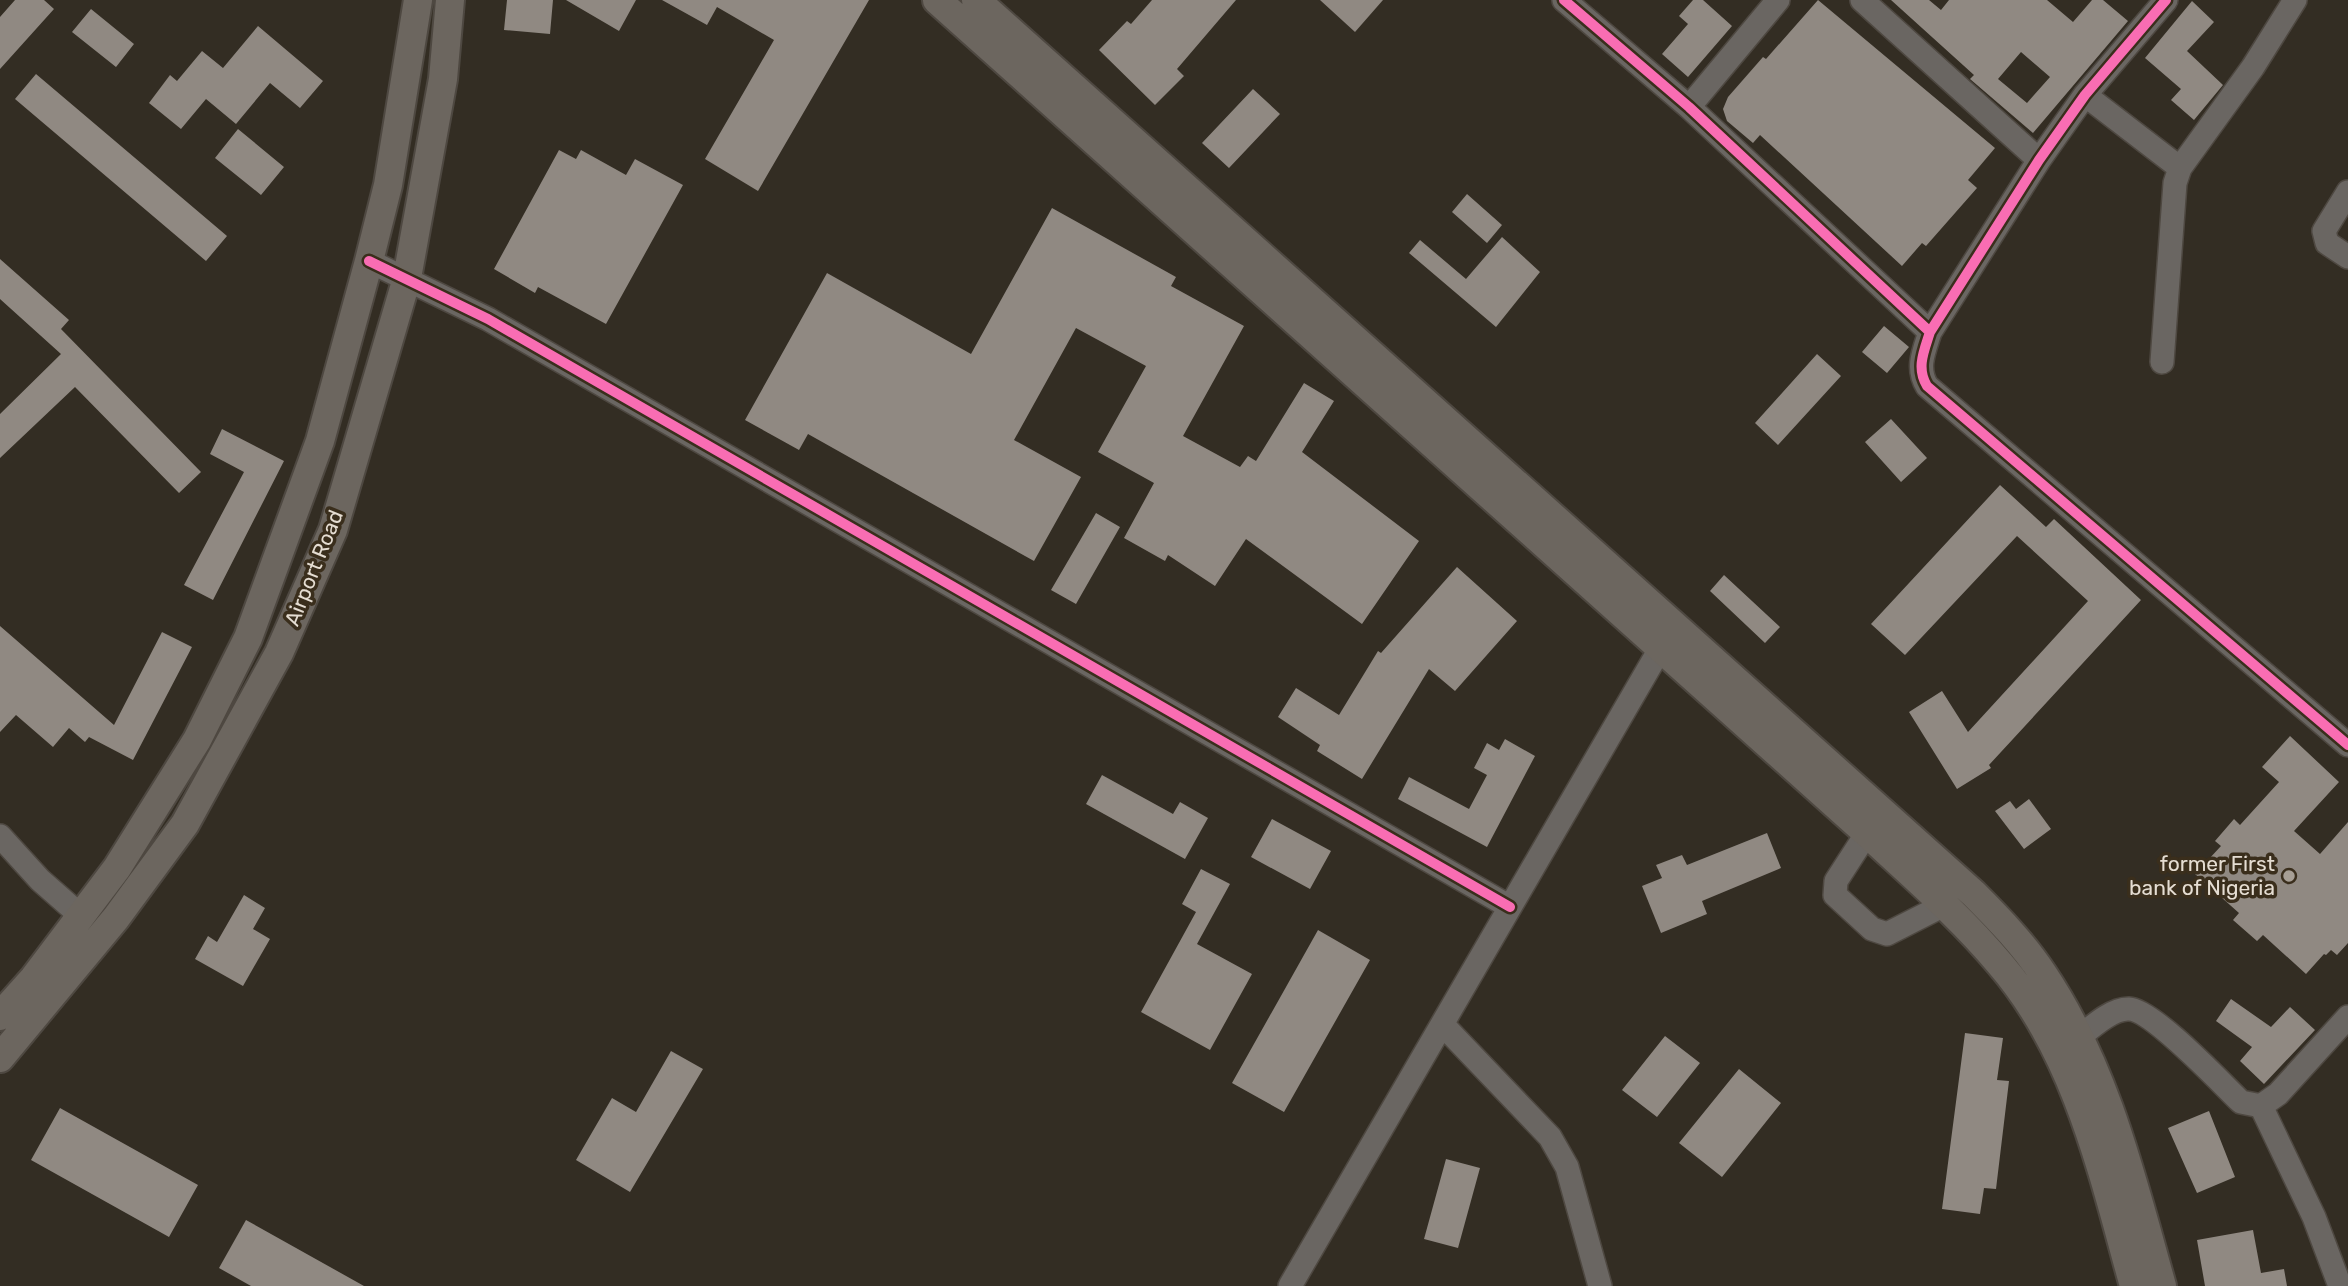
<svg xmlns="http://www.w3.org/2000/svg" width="2348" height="1286" font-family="Rubik,sans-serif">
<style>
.building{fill:#908982;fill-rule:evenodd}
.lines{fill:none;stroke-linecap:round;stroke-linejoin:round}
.minor-casing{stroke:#4e4841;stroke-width:26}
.major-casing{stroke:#4e4841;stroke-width:32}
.minor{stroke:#6a6662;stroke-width:23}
.major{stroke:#6c665f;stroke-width:28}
.cycleway-casing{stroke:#3a2e1c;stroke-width:15}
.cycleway{stroke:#f96db3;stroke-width:10}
.poi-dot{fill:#a79f95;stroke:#3a2e1c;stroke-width:2.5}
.labels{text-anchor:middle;stroke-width:7;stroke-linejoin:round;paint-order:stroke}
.street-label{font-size:21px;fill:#e5ddd2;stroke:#3a2e1c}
.poi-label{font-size:21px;fill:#e5ddd2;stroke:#3a2e1c;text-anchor:end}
</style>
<rect width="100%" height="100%" fill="#332d23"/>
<path class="building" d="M15,0H44L54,9L0,69V17Z
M507,0H553L550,34L504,30Z
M566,0H636L619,31Z
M662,0H869L758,191L705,159L774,40L717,7L707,25Z
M1152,0H1236L1177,69L1184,76L1155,105L1099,50L1127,21L1131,24Z
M1320,0H1383L1355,32Z
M1693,0H1703L1732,26L1688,77L1662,54L1688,24L1679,16Z
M1818,0L1995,148L1968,180L1977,188L1926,246L1922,243L1902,266L1760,135L1753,143L1727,121L1723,109L1728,97L1763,57L1766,59Z
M1891,0H1929L1941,10L1949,0H2047L2073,22L2092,0H2103L2128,21L2033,133L1970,79L1974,75ZM2021,52L2050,77L2027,103L1998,79Z
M2192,1L2214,22L2187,51L2223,85L2194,120L2171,100L2181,89L2145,58Z
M91,9L134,44L116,67L72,32Z
M258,26L323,81L300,108L270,83L236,124L206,99L181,129L149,103L170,75L177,81L202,51L223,68Z
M36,74L227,236L206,261L15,99Z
M1253,89L1280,114L1229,168L1202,143Z
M238,129L284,167L261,195L215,158Z
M559,150L576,159L581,150L626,175L635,159L683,185L606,324L538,287L535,293L494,269Z
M1467,194L1502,225L1487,243L1452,212Z
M1052,208L1176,277L1171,286L1244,326L1183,436L1240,467L1248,456L1256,461L1304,383L1334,401L1302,452L1419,541L1362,624L1246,539L1215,586L1168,555L1165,561L1124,538L1154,483L1098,452L1146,366L1076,328L1014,440L1081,477L1034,561L808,434L799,450L745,420L827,273L971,354Z
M1502,237L1540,272L1496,327L1409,253L1420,240L1466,279Z
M0,259L69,320L61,329L201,472L179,493L75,387L0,458V414L61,354L0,299Z
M1884,326L1909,347L1887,373L1862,352Z
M1817,354L1841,376L1778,445L1755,423Z
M1891,419L1927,458L1901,482L1865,442Z
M222,429L284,461L213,600L184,585L244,472L210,454Z
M2000,485L2046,527L2054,519L2141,600L1989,765L1991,768L1957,789L1909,712L1942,691L1968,732L2088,601L2017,536L1905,655L1871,624Z
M1096,513L1120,527L1076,604L1051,590Z
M1457,567L1517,621L1455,691L1429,669L1362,779L1317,751L1320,745L1278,717L1296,688L1339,715L1378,651L1381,653Z
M1724,575L1780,627L1765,643L1710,591Z
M0,626L114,725L162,632L192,647L133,760L89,737L85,742L69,728L53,747L16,715L0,732Z
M2290,736L2339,782L2294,831L2320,854L2348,822V943L2337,955L2331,950L2326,955L2324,954L2306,974L2263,935L2257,941L2233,920L2239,913L2195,874L2221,846L2215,841L2234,819L2240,825L2279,782L2262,767Z
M1505,739L1535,756L1487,847L1398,799L1409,777L1469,809L1487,775L1474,768L1487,743L1499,750Z
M1102,775L1173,814L1180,802L1208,818L1185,859L1086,804Z
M2029,799L2051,829L2024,849L1995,811L2010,801L2016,809Z
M1272,819L1331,851L1310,889L1251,857Z
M1767,833L1781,868L1702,901L1707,914L1661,933L1642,886L1662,878L1656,865L1682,855L1687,865Z
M1201,869L1230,884L1197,944L1252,974L1210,1050L1141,1012L1196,912L1182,904Z
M244,895L265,908L253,929L270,939L243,986L195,959L208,936L217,942Z
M1318,930L1370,960L1284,1112L1232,1083Z
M2231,999L2271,1027L2290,1007L2315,1030L2264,1084L2240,1061L2252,1047L2216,1021Z
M1965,1033L2003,1038L1997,1080L2009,1081L1996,1189L1984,1188L1980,1214L1942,1209Z
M1665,1036L1700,1063L1657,1117L1622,1090Z
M671,1051L703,1069L630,1192L576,1160L612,1098L636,1112Z
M1739,1069L1781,1103L1722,1177L1679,1143Z
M60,1108L198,1185L169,1237L31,1160Z
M2209,1111L2235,1177L2197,1193L2168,1128Z
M1446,1159L1480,1168L1458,1248L1424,1239Z
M246,1220L364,1286H251L219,1268Z
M2253,1230L2261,1273L2284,1269L2287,1286H2205L2197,1240Z"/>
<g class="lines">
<defs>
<path id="minor" d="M1564,0L1689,107L1930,332
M1862,0L2039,160
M2166,0L2085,95L2039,160L1930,332C1924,351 1916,368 1927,386L2348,745
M2085,95L2180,168
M1689,107L1778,0
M2348,192L2324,231L2327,243L2348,257
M369,261L488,319L1510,907
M2162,362L2175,183L2180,168L2253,67L2295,0
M1867,833L1836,881L1835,895L1872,929L1887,934L1944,905
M0,836L40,880L81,916
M1443,1025L1550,1137L1567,1167L1600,1286
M2065,1048C2082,1037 2108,1008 2129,1009C2153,1010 2221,1083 2241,1102L2261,1106L2278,1094L2348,1017
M2261,1106L2314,1217L2340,1286
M1290,1286L1660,649"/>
<path id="major" d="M937,0L1867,833C1912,875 1960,916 2000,964C2077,1053 2103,1175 2134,1286
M976,0L1974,894C1999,919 2024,945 2043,974C2106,1068 2132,1179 2162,1286
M0,1016L34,978L117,868L197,740L248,638L320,441L369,261L388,185L418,0
M0,1058L116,918L185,824L279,653L333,530L407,278L443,79L450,0"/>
</defs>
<use href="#minor" class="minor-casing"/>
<use href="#major" class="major-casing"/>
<use href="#minor" class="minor"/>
<use href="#major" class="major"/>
<defs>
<path id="cycleway" d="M1564,0L1689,107L1930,332
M2166,0L2085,95L2039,160L1930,332C1924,351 1916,368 1927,386L2348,745
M369,261L488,319L1510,907"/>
</defs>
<use href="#cycleway" class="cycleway-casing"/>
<use href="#cycleway" class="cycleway"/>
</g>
<circle class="poi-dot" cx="2289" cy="876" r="7"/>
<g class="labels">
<g class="street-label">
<text transform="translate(314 568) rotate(-68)" y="7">Airport Road</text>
</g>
<g class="poi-label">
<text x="2275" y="871">former First<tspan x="2275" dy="24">bank of Nigeria</tspan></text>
</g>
</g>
</svg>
